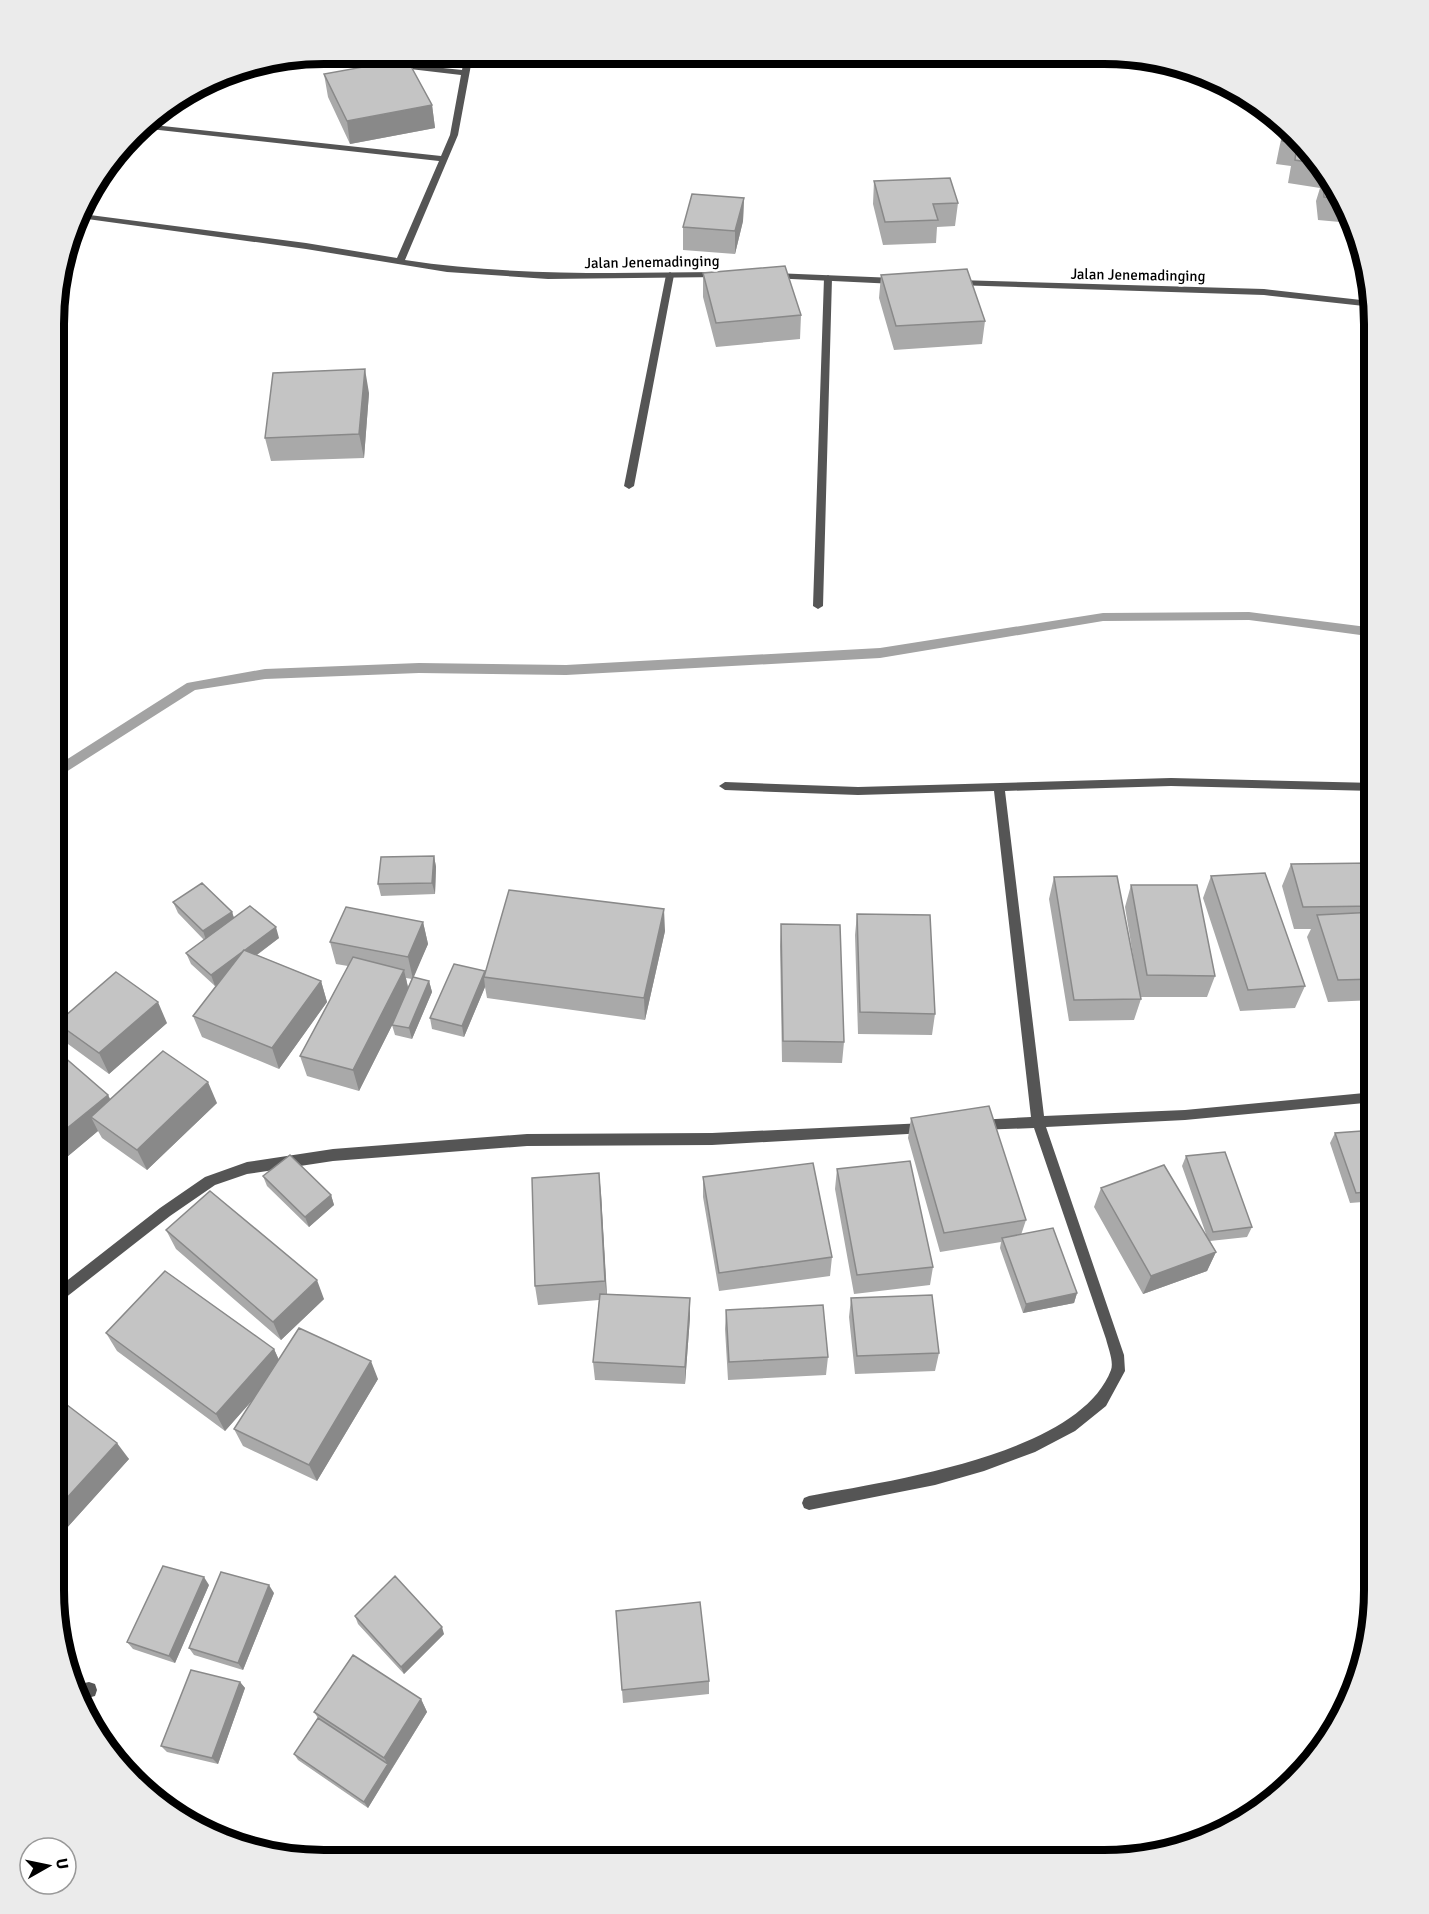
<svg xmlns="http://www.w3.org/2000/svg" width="1429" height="1914" font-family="Signika,sans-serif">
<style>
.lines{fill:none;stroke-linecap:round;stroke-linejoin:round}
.stream{fill:#a3a3a3;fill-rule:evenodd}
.lane{fill:#555;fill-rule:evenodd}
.street{fill:#555;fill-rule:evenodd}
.wall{fill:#a9a9a9;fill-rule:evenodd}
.shaded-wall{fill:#898989}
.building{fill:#c4c4c4;stroke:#898989;stroke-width:1.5}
.labels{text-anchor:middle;stroke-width:5;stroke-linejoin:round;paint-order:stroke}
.far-street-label{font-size:15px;fill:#000;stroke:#fff}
.rim{fill:none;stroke:#000;stroke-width:8}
</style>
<rect width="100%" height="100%" fill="#fff"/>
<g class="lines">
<path class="stream" d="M1249,612L1375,628V637L1249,620L1103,621L880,658L566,675L419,673L265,679L195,690L55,779V767L187,683L265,669L419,663L566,665L880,648L1103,613Z"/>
<path class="lane" d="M670,272L674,275L634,486L629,489L624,486L666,275Z
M828,275L832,278L823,606L818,609L813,606L824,278Z"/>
<path class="street" d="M465,54H473L458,135L405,260C509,276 613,273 718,272L722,275L721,277L548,279L447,272L306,249L80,218L82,214L306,243L397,258L439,161L141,128L144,124L441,156L450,135L461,75L308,57L320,55L462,70Z
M774,273L895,278L899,281L895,284L771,278L770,276Z
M957,280L1264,289L1370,301L1375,333L1371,330L1364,306L1264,295L954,285V281Z
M1171,778L1375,783V791L1171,786L1005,791L1044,1116L1185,1110L1375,1092V1102L1185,1120L1046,1127L1124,1355L1125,1371L1106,1406L1075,1431L1035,1452L984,1471L935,1485L809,1510L804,1508L802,1503L804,1498L809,1496C888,1481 1079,1455 1111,1370C1114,1361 1108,1348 1106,1339L1034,1128L978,1130L973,1129L972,1125L973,1121L978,1120L1031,1117L994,791L858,795L725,790L719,786L725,782L858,787Z
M925,1123L930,1124L931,1128L930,1132L925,1133L712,1145L527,1146L333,1161L247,1174L215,1185L170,1216L60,1302L55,1304V1290L160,1208L205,1177L247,1162L333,1149L527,1134L712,1133Z
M89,1682L95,1684L97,1690L95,1696L80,1700L76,1685Z"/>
</g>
<path class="wall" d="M324,74L432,105L435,128L350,144L328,97Z
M1284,126L1308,146L1347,205L1351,223L1318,220L1316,201L1320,188L1288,183L1291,166L1276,164L1279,149Z
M874,181L958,203L955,226L937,227L936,243L883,245L873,204Z
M744,198L743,221L735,254L683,250V227Z
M703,273L801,315L800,339L716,347L703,297Z
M881,275L985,321L982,344L894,350L879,298Z
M369,393L364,458L271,461L265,438Z
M434,856L436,867L435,894L381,896L378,884Z
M1375,863V1000L1328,1002L1307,937L1311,929H1294L1282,886L1291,864Z
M1211,876L1305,986L1295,1008L1240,1011L1203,898Z
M1054,877L1137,980L1125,907L1131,885L1215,976L1207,997H1140L1141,999L1134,1020L1069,1021L1049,899Z
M173,902L232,912L234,918L279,938L257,955L321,981L327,1002L279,1069L202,1037L193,1016L217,985L215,986L191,964L186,953L204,940L178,913Z
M857,914L935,1014L932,1035L858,1034L855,935Z
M423,922L428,944L413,977L429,981L432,992L412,1039L395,1035L392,1025L359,1091L307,1076L300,1056L348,966L336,964L330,942ZM406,978L412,979L408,987Z
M781,924L844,1042L842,1063L782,1062L780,946Z
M665,931L645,1020L487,998L485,987L464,1037L432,1029L430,1018L485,971Z
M57,1023H167L109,1074L68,1044Z
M108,1095L110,1099L217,1103L147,1170L102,1138L98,1131L55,1167Z
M911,1118L1026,1220L1021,1235L1077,1293L1074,1303L1023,1313L1000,1248L1001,1242L940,1252L908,1138Z
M1375,1130V1201L1350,1203L1330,1143L1335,1133Z
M1186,1156L1252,1227L1247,1237L1210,1241L1216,1252L1207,1271L1143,1294L1094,1207L1101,1188L1206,1234L1182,1166Z
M837,1169L933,1267L930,1285L854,1294L835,1189Z
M263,1176L331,1195L334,1205L309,1227L267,1186Z
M703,1177L832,1257L830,1276L719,1291L703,1197Z
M601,1193L607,1294L690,1298V1317L685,1384L595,1380L593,1362L599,1300L538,1305L535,1286Z
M166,1230L324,1299L281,1340L176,1249Z
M851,1298L939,1353L935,1371L855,1374L849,1317Z
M726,1310L828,1357L826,1375L728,1380L725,1329Z
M106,1333L274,1349L279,1360L378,1379L317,1481L243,1446L234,1429L254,1398L225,1431L117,1351Z
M54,1395L129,1459L65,1530L54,1521Z
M209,1585L175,1663L133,1649L127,1642Z
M274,1593L243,1670L194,1655L189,1648Z
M355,1616L444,1634L404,1674L358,1624Z
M709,1681V1694L623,1703L622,1690Z
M240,1682L245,1688L218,1764L167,1752L161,1746Z
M421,1699L427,1712L368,1808L298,1760L294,1754L318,1718L314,1712Z"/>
<path class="shaded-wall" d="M432,105L435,128L350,144L347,121Z
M744,198L743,221L735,254V231Z
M365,369L369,393L364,458L359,434Z
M434,856L436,867L435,894L432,883Z
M664,909L665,931L645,1020L644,998Z
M232,912L236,924L207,943L203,931Z
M423,922L428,944L413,979L408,957Z
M276,927L279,938L215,986L211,975Z
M404,970L409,992L359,1091L353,1070Z
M485,971L484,977L485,987L464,1037L462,1026Z
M321,981L327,1002L279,1069L272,1048Z
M429,981L432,992L412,1039L409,1028Z
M158,1002L167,1023L109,1074L99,1053Z
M208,1082L217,1103L147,1170L137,1150Z
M108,1095L118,1115L91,1117L98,1131L55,1167V1138Z
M599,1173L601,1193L607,1299L605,1281Z
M331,1195L334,1205L309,1227L305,1217Z
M1216,1252L1207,1271L1143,1294L1151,1276Z
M317,1280L324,1299L281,1340L273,1322Z
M1077,1293L1074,1303L1023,1313L1026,1304Z
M690,1298V1317L685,1384V1367Z
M274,1349L282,1367L225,1431L216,1414Z
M371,1361L378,1379L317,1481L309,1465Z
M117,1443L129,1459L65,1530L54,1517V1512Z
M204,1577L209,1585L175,1663L169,1656Z
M269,1585L274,1593L243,1670L238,1663Z
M442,1627L444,1634L404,1674L401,1667Z
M240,1682L245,1688L218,1764L212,1758Z
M421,1699L427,1712L391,1770L384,1758Z
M388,1764L391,1770L368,1808L364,1802Z"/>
<path class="building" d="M407,59L432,105L347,121L324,74Z
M1284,126L1308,146L1320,164L1295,160L1297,143L1282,141Z
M950,178L958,203L933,204L938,220L885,222L874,181Z
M1323,178L1330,179L1343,198L1324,197Z
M692,194L744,198L735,231L683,227Z
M785,266L801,315L716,323L703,273Z
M967,269L985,321L896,326L881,275Z
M365,369L359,434L265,438L273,373Z
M434,856L432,883L378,884L381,857Z
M1375,863V906L1303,907L1291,864Z
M1265,873L1305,986L1248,990L1211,876Z
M1117,876L1141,999L1074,1000L1054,877Z
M202,883L232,912L203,931L173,902Z
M1131,885H1197L1215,976L1147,975Z
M509,890L664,909L644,998L484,977Z
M250,906L276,927L245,950H244L242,952L211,975L186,953Z
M346,907L423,922L408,957L330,942Z
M1375,912V979L1338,980L1317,915Z
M857,914L930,915L935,1014L860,1012Z
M781,924L840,925L844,1042L783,1041Z
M244,950L321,981L272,1048L193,1016Z
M353,957L404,970L353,1070L300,1056Z
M454,964L485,971L462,1026L430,1018Z
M116,972L158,1002L99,1053L57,1023Z
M413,977L429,981L409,1028L392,1025Z
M55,1049L108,1095L55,1138Z
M163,1051L208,1082L137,1150L91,1117Z
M989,1106L1026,1220L944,1233L911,1118Z
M1375,1130V1191L1356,1193L1335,1133Z
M1225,1152L1252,1227L1213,1232L1186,1156Z
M290,1155L331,1195L305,1217L263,1176Z
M910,1161L933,1267L857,1275L837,1169Z
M813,1163L832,1257L719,1273L703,1177Z
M1164,1165L1216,1252L1151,1276L1101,1188Z
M599,1173L605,1281L535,1286L532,1178Z
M210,1191L317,1280L273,1322L166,1230Z
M1053,1228L1077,1293L1026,1304L1002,1238Z
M165,1271L274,1349L216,1414L106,1333Z
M600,1294L690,1298L685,1367L593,1362Z
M932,1295L939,1353L857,1356L851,1298Z
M823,1305L828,1357L729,1362L726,1310Z
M299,1328L371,1361L309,1465L234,1429Z
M54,1395L117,1443L54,1512Z
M163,1566L204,1577L169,1656L127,1642Z
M221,1572L269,1585L238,1663L189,1648Z
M395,1576L442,1627L401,1667L355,1616Z
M700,1602L709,1681L622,1690L616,1611Z
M353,1655L421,1699L384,1758L314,1712Z
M191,1670L240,1682L212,1758L161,1746Z
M318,1718L388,1764L364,1802L294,1754Z"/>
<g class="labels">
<g class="far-street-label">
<text transform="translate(652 262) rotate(-1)" y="5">Jalan Jenemadinging</text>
<text transform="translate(1138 275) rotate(1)" y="5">Jalan Jenemadinging</text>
</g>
</g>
<path d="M0 0H1429V1914H0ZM324 64H1104A260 260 0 0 1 1364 324V1590A260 260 0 0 1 1104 1850H324A260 260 0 0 1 64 1590V324A260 260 0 0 1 324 64Z" fill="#ebebeb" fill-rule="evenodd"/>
<path class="rim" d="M324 64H1104A260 260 0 0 1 1364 324V1590A260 260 0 0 1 1104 1850H324A260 260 0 0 1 64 1590V324A260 260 0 0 1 324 64Z"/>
<g transform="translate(48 1866) rotate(81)"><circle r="28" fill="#ffffff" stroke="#999999" stroke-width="1.5"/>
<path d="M0-4.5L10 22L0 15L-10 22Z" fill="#000000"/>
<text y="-9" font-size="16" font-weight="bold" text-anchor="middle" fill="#000000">U</text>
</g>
</svg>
